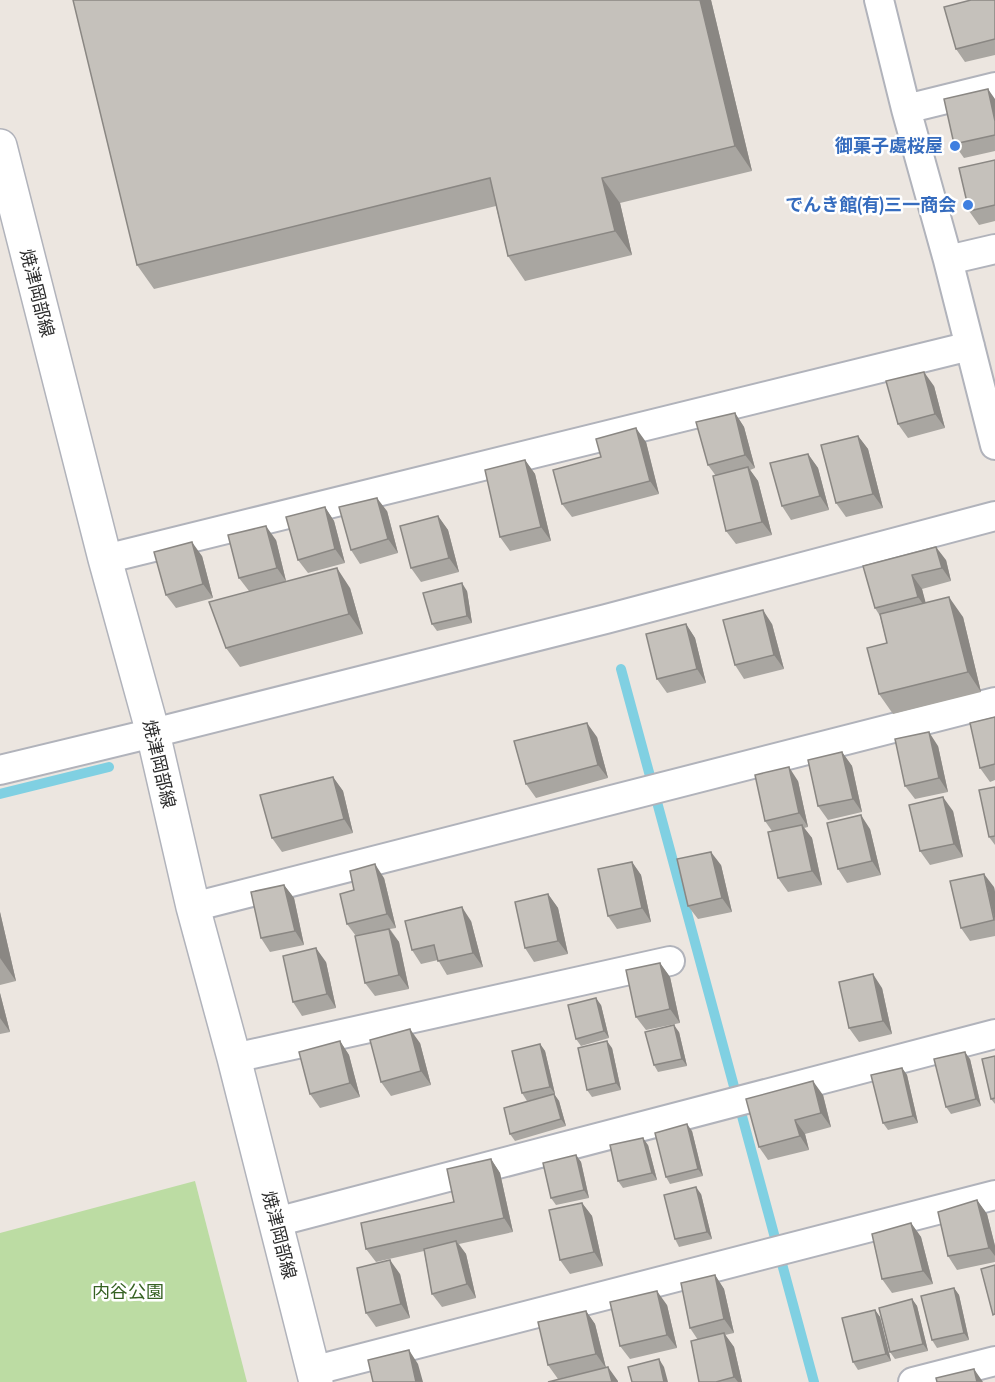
<svg xmlns="http://www.w3.org/2000/svg" width="995" height="1382" font-family="'Asap Condensed','Noto Sans JP',sans-serif">
<style>
.green{fill:#bcdca3}
.lines{fill:none;stroke-linecap:round;stroke-linejoin:round}
.stream{stroke:#80d0e2;stroke-width:10}
.minor-casing{stroke:#b1b3bb;stroke-width:32}
.secondary-casing{stroke:#b1b3bb;stroke-width:36}
.minor{stroke:#fff;stroke-width:28}
.secondary{stroke:#fff;stroke-width:33}
.wall{fill:#a9a6a1}
.shaded-wall{fill:#8a8783}
.building{fill:#c5c1bb;stroke:#8a8783;stroke-width:1.5}
.shop-dot{fill:#3f7fe0;stroke:#fff;stroke-width:2}
.labels{text-anchor:middle;stroke-width:5;stroke-linejoin:round;paint-order:stroke}
.shop-label{font-size:18px;font-weight:bold;fill:#366cbe;stroke:#fff;text-anchor:end}
.street-label{font-size:18px;fill:#2c2c2c;stroke:#fff}
.park-label{font-size:18px;fill:#366223;stroke:#fff}
</style>
<rect width="100%" height="100%" fill="#ece6e0"/>
<path class="green" d="M195,1181L247,1382H0V1233Z"/>
<g class="lines">
<path class="stream" d="M621,669L814,1382
M0,794L109,767"/>
<defs>
<path id="minor" d="M879,0L906,109L948,260L995,445
M906,109L995,87
M948,260L995,249
M105,559L970,346
M0,770L153,733L606,619L995,516
M193,907L995,702
M234,1058L670,961
M276,1222L995,1034
M312,1371L995,1195
M913,1382L995,1361"/>
<path id="secondary" d="M0,146L105,559L153,733L193,907L234,1058L316,1382"/>
</defs>
<use href="#minor" class="minor-casing"/>
<use href="#secondary" class="secondary-casing"/>
<use href="#minor" class="minor"/>
<use href="#secondary" class="secondary"/>
</g>
<path class="wall" d="M711,0L752,171L620,203L632,255L525,281L508,256L496,206L154,289L137,265Z
M995,0V55L965,62L956,49Z
M995,99V151L964,158L954,144Z
M995,160V221L979,225L969,211Z
M934,386L945,428L908,438L898,424Z
M735,413L744,427L755,468L750,470L758,481L772,535L736,544L726,531L716,476L708,465Z
M858,436L868,449L883,508L846,517L836,503Z
M646,442L659,494L572,517L562,504L601,457Z
M808,454L818,468L829,510L791,520L782,506Z
M525,460L535,474L551,541L510,551L500,537Z
M325,507L334,521L345,563L308,573L298,560Z
M387,511L398,553L360,564L351,550Z
M438,516L448,530L459,572L421,582L411,568Z
M276,540L286,581L350,588L363,634L240,667L226,648L249,591L239,578Z
M202,556L213,598L176,608L166,595Z
M946,560L951,581L922,589L925,603L963,617L981,692L893,714L879,694L887,643L880,616L875,608L863,566Z
M467,591L472,623L437,631L432,624Z
M686,624L695,638L706,683L667,693L657,679Z
M772,624L784,669L744,679L735,665Z
M995,717V780L990,782L980,768Z
M597,737L608,778L536,798L526,784Z
M938,746L948,792L915,799L905,786Z
M842,752L852,766L862,812L828,820L818,806Z
M333,777L343,791L353,833L282,852L272,838Z
M798,781L808,827L804,828L812,838L822,885L788,892L778,878L772,831L765,821Z
M995,787V845L989,837Z
M953,811L963,857L930,865L920,851Z
M870,829L881,875L847,883L838,869Z
M632,862L641,875L651,922L617,929L608,916Z
M721,865L732,912L698,919L688,906Z
M384,878L396,928L390,929L399,942L409,989L375,996L365,983L356,936L347,924L354,890Z
M284,885L294,898L304,945L270,952L261,938Z
M994,887L995,892V936L970,941L961,928Z
M548,894L558,908L568,954L534,962L525,948Z
M0,912L16,981L0,985Z
M471,921L483,967L447,975L438,960L421,964L412,950Z
M326,962L336,1008L302,1016L293,1002Z
M660,963L670,977L680,1023L646,1030L636,1017Z
M882,988L892,1034L859,1042L849,1028Z
M0,993L10,1032L0,1034Z
M601,1005L609,1038L581,1046L576,1039Z
M679,1032L687,1066L658,1072L654,1065Z
M340,1041L349,1055L360,1097L320,1108L310,1094Z
M420,1043L431,1085L391,1096L381,1082Z
M540,1044L545,1051L555,1094H554L559,1101L566,1126L515,1141L510,1134L547,1096L527,1101L522,1093Z
M612,1048L621,1090L592,1097L587,1090Z
M995,1056V1104L991,1099Z
M970,1059L981,1106L951,1114L946,1107Z
M902,1068L907,1075L918,1123L888,1130L883,1123Z
M823,1095L831,1127L805,1134L809,1150L768,1160L759,1147Z
M692,1131L703,1176L670,1184L666,1177Z
M648,1145L657,1180L623,1188L618,1181Z
M576,1155L581,1162L589,1198L556,1205L551,1198Z
M491,1159L500,1173L513,1232L459,1244L466,1254L476,1298L442,1307L432,1294L424,1251L376,1262L366,1249L454,1202Z
M701,1194L712,1239L679,1247L675,1239Z
M977,1200L987,1214L995,1246V1262L957,1270L948,1256Z
M582,1203L592,1216L603,1266L570,1274L560,1260Z
M911,1223L921,1237L933,1284L892,1293L882,1279Z
M400,1274L410,1318L376,1327L366,1313Z
M715,1275L724,1289L734,1333L725,1335L734,1347L742,1382H699L698,1340L690,1328Z
M954,1288L959,1295L969,1340L937,1348L932,1340Z
M912,1299L917,1306L928,1351L895,1359L890,1352Z
M667,1305L677,1348L630,1359L620,1346Z
M875,1310L880,1317L891,1361L858,1370L853,1362Z
M586,1311L595,1324L606,1368L558,1379L548,1365Z"/>
<path class="shaded-wall" d="M700,0H711L752,171L735,146Z
M988,89L995,99V121Z
M602,178L620,203L632,255L615,231Z
M924,372L934,386L945,428L935,414Z
M735,413L744,427L755,468L745,455Z
M636,428L646,442L659,494L650,481Z
M858,436L868,449L883,508L873,494Z
M808,454L818,468L829,510L820,496Z
M525,460L535,474L551,541L541,527Z
M748,467L758,481L772,535L762,522Z
M377,498L387,511L398,553L388,539Z
M325,507L334,521L345,563L335,549Z
M438,516L448,530L459,572L449,558Z
M266,526L276,540L286,581L277,568Z
M192,542L202,556L213,598L203,584Z
M936,547L946,560L951,581L942,568Z
M337,568L350,588L363,634L349,614Z
M912,575L922,589L928,611L918,597Z
M462,583L467,591L472,623L467,616Z
M949,597L963,617L981,692L968,672Z
M763,610L772,624L784,669L774,655Z
M686,624L695,638L706,683L697,669Z
M587,723L597,737L608,778L598,765Z
M929,732L938,746L948,792L939,778Z
M842,752L852,766L862,812L853,799Z
M789,767L798,781L808,827L799,813Z
M333,777L343,791L353,833L344,819Z
M943,797L953,811L963,857L954,844Z
M861,815L870,829L881,875L872,861Z
M802,825L812,838L822,885L812,871Z
M711,852L721,865L732,912L722,898Z
M632,862L641,875L651,922L642,908Z
M375,864L384,878L396,928L387,914Z
M984,874L994,887L995,892V921Z
M284,885L294,898L304,945L295,931Z
M548,894L558,908L568,954L558,941Z
M462,907L471,921L483,967L473,953Z
M0,912L16,981L0,958Z
M389,929L399,942L409,989L399,975Z
M316,948L326,962L336,1008L327,994Z
M660,963L670,977L680,1023L670,1009Z
M873,974L882,988L892,1034L883,1021Z
M0,993L10,1032L0,1018Z
M596,998L601,1005L609,1038L604,1031Z
M674,1025L679,1032L687,1066L682,1059Z
M410,1029L420,1043L431,1085L421,1071Z
M340,1041L349,1055L360,1097L350,1083Z
M607,1041L612,1048L621,1090L616,1083Z
M540,1044L545,1051L555,1094L550,1087Z
M965,1052L970,1059L981,1106L976,1099Z
M902,1068L907,1075L918,1123L913,1116Z
M813,1081L823,1095L831,1127L821,1113Z
M554,1094L559,1101L566,1126L561,1119Z
M795,1120L805,1134L809,1150L800,1136Z
M687,1124L692,1131L703,1176L698,1169Z
M643,1138L648,1145L657,1180L652,1173Z
M576,1155L581,1162L589,1198L584,1190Z
M491,1159L500,1173L513,1232L504,1218Z
M696,1187L701,1194L712,1239L707,1232Z
M977,1200L987,1214L995,1246V1256L989,1248Z
M582,1203L592,1216L603,1266L594,1252Z
M911,1223L921,1237L933,1284L923,1271Z
M456,1241L466,1254L476,1298L467,1284Z
M390,1260L400,1274L410,1318L401,1304Z
M715,1275L724,1289L734,1333L724,1319Z
M954,1288L959,1295L969,1340L964,1333Z
M657,1291L667,1305L677,1348L667,1335Z
M912,1299L917,1306L928,1351L923,1344Z
M875,1310L880,1317L891,1361L886,1354Z
M586,1311L595,1324L606,1368L596,1354Z
M724,1333L734,1347L742,1382H738L734,1377Z
M409,1350L418,1364L423,1382H416Z
M659,1359L664,1367L668,1382H664Z
M608,1367L618,1381V1382H612Z
M974,1369L983,1382H977Z"/>
<path class="building" d="M73,0H700L735,146L602,178L615,231L508,256L490,178L137,265Z
M971,0H995V39L956,49L944,7Z
M988,89L995,121V135L954,144L944,99Z
M995,160V205L969,211L959,168Z
M924,372L935,414L898,424L886,381Z
M735,413L745,455L708,465L696,422Z
M636,428L650,481L562,504L553,470L601,457L596,439Z
M858,436L873,494L836,503L821,445Z
M808,454L820,496L782,506L770,463Z
M525,460L541,527L500,537L485,470Z
M748,467L762,522L726,531L713,476Z
M377,498L388,539L351,550L339,507Z
M325,507L335,549L298,560L286,517Z
M438,516L449,558L411,568L400,526Z
M266,526L277,568L239,578L228,535Z
M192,542L203,584L166,595L154,552Z
M936,547L942,568L912,575L918,597L875,608L863,566Z
M337,568L349,614L226,648L209,602Z
M462,583L467,616L432,624L423,593Z
M949,597L968,672L879,694L867,648L887,643L880,614Z
M763,610L774,655L735,665L723,620Z
M686,624L697,669L657,679L646,634Z
M995,717V764L980,768L970,723Z
M587,723L598,765L526,784L514,741Z
M929,732L939,778L905,786L895,739Z
M842,752L853,799L818,806L808,760Z
M789,767L799,813L765,821L755,775Z
M333,777L344,819L272,838L260,795Z
M995,787V836L989,837L979,790Z
M943,797L954,844L920,851L909,805Z
M861,815L872,861L838,869L827,823Z
M802,825L812,871L778,878L768,832Z
M711,852L722,898L688,906L677,859Z
M632,862L642,908L608,916L598,869Z
M375,864L387,914L347,924L340,894L354,890L350,871Z
M984,874L994,920L961,928L950,881Z
M284,885L295,931L261,938L251,892Z
M548,894L558,941L525,948L515,902Z
M462,907L473,953L438,961L434,945L412,950L405,921Z
M389,929L399,975L365,983L355,936Z
M316,948L327,994L293,1002L283,956Z
M660,963L670,1009L636,1017L626,970Z
M873,974L883,1021L849,1028L839,982Z
M596,998L604,1031L576,1039L568,1005Z
M674,1025L682,1059L654,1065L645,1032Z
M410,1029L421,1071L381,1082L370,1040Z
M340,1041L350,1083L310,1094L299,1052Z
M607,1041L616,1083L587,1090L578,1048Z
M540,1044L550,1087L522,1093L512,1051Z
M965,1052L976,1099L946,1107L934,1059Z
M995,1056V1098L991,1099L982,1059Z
M902,1068L913,1116L883,1123L871,1075Z
M813,1081L821,1113L795,1120L800,1136L759,1147L746,1099Z
M554,1094L561,1119L510,1134L504,1108Z
M687,1124L698,1169L666,1177L655,1133Z
M643,1138L652,1173L618,1181L610,1145Z
M576,1155L584,1190L551,1198L543,1163Z
M491,1159L504,1218L366,1249L361,1223L454,1202L447,1169Z
M696,1187L707,1232L675,1239L664,1195Z
M977,1200L989,1248L948,1256L938,1212Z
M582,1203L594,1252L560,1260L549,1210Z
M911,1223L923,1271L882,1279L872,1234Z
M456,1241L467,1284L432,1294L424,1249Z
M390,1260L401,1304L366,1313L357,1268Z
M995,1265V1314L993,1315L981,1269Z
M715,1275L724,1319L690,1328L681,1283Z
M954,1288L964,1333L932,1340L921,1296Z
M657,1291L667,1335L620,1346L610,1302Z
M912,1299L923,1344L890,1352L879,1308Z
M875,1310L886,1354L853,1362L842,1318Z
M586,1311L596,1354L548,1365L538,1322Z
M724,1333L734,1377L716,1382H699L691,1341Z
M409,1350L416,1382H373L368,1360Z
M659,1359L664,1382H632L628,1367Z
M608,1367L612,1382H548Z
M974,1369L977,1382H937L936,1378Z"/>
<g class="shop-dot">
<circle cx="955" cy="146" r="6"/>
<circle cx="968" cy="205" r="6"/>
</g>
<g class="labels">
<g class="shop-label">
<text x="943" y="152">御菓子處桜屋</text>
<text x="956" y="211">でんき館(有)三一商会</text>
</g>
<g class="street-label">
<text transform="translate(37 293) rotate(76)" y="6">焼津岡部線</text>
<text transform="translate(159 764) rotate(77)" y="6">焼津岡部線</text>
<text transform="translate(279 1235) rotate(76)" y="6">焼津岡部線</text>
</g>
<g class="park-label">
<text x="128" y="1298">内谷公園</text>
</g>
</g>
</svg>
